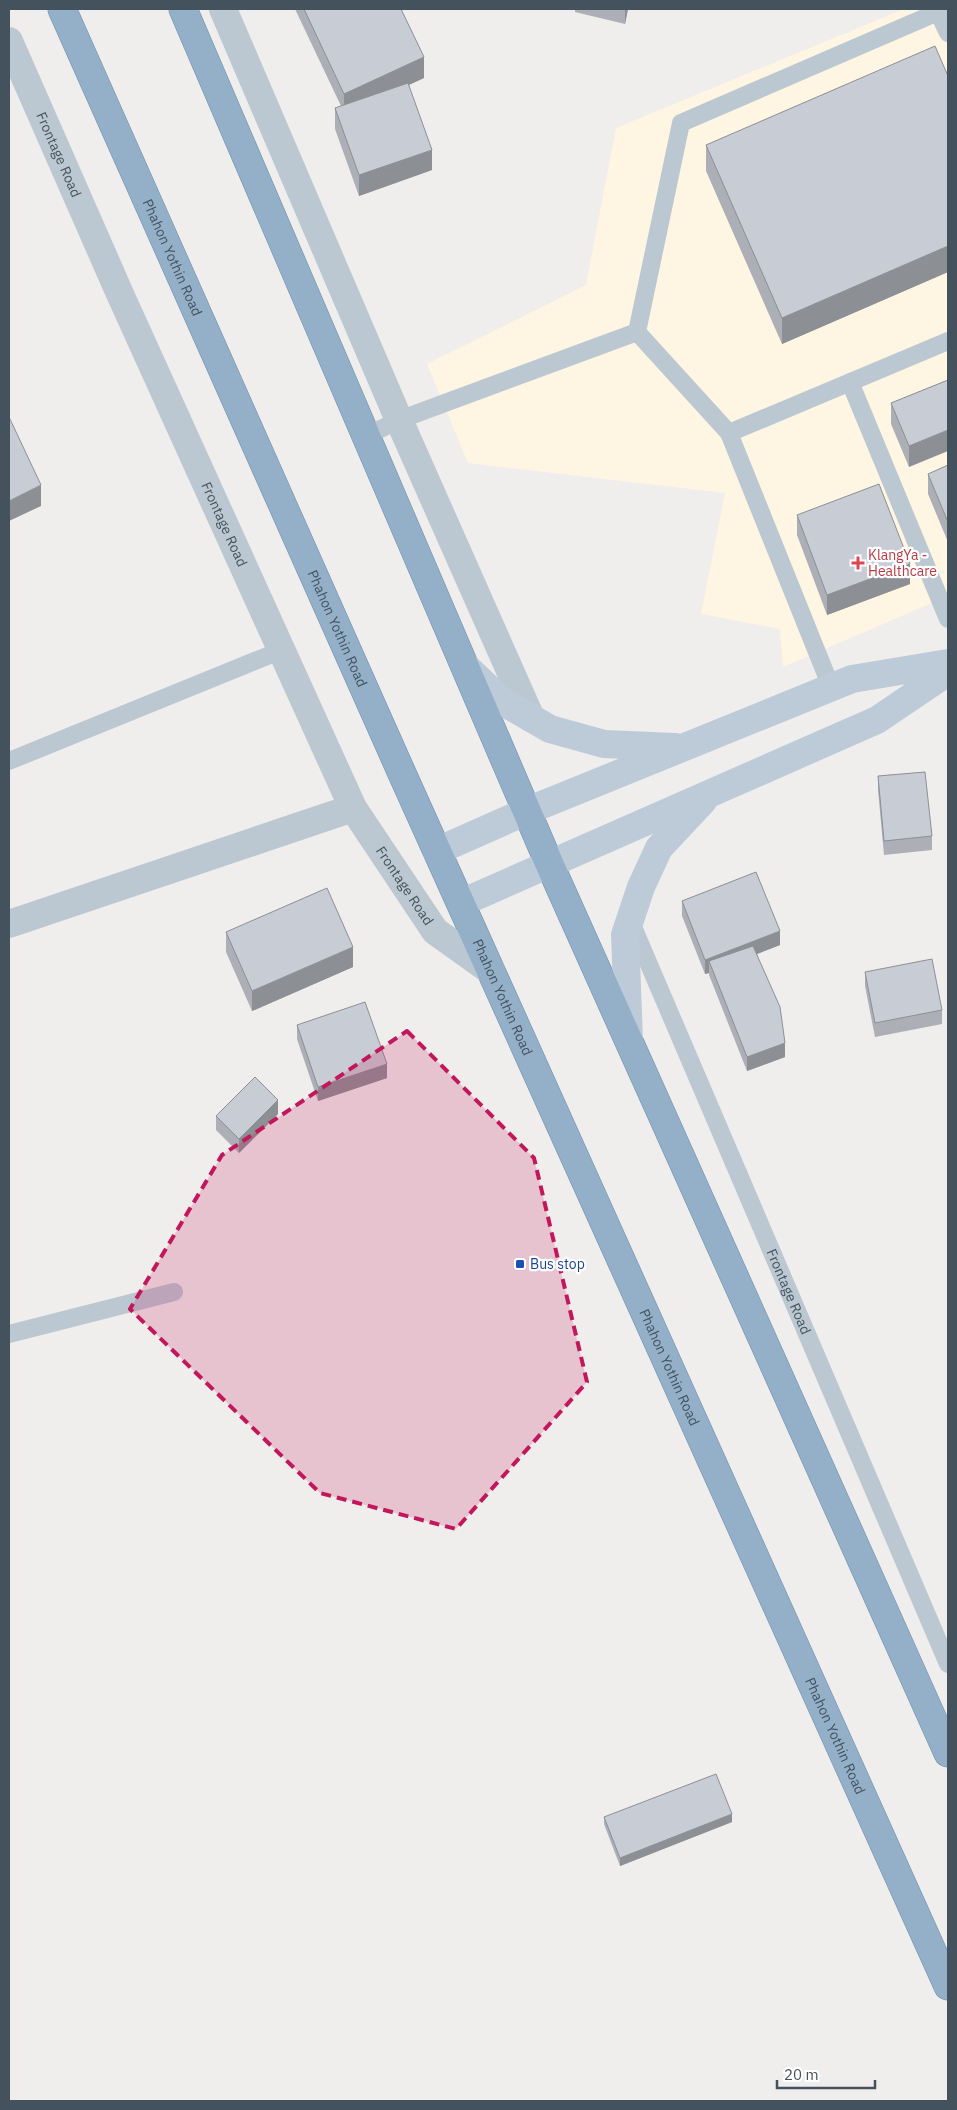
<svg xmlns="http://www.w3.org/2000/svg" width="957" height="2110" font-family="'IBM Plex Sans',sans-serif">
<style>
.commercial{fill:#fef5e3}
.lines{fill:none;stroke-linecap:round;stroke-linejoin:round}
.trunk-casing{stroke:#6b8dad;stroke-width:29}
.service{stroke:#bcc8d1;stroke-width:18}
.minor{stroke:#bcc8d1;stroke-width:28}
.secondary{stroke:#bdcbd8;stroke-width:28}
.trunk{stroke:#94b0c8;stroke-width:28}
.wall{fill:#acafb6}
.shaded-wall{fill:#8c8f94}
.building{fill:#c8ccd4;stroke:#8c8f94}
.marked{fill:#c2185b;fill-opacity:0.2;stroke:#c2185b;stroke-width:4;stroke-dasharray:10 6;stroke-linejoin:round}
.health-dot{fill:#e0444e;stroke:#fff;stroke-width:2}
.transit-dot{fill:#1a4fb4;stroke:#fff;stroke-width:2}
.labels{text-anchor:middle;stroke-width:4.5;stroke-linejoin:round;paint-order:stroke}
.street-label{font-size:14px;fill:#43525c;stroke:#fff}
.health-label{font-size:14px;fill:#be3a42;stroke:#fff;text-anchor:start}
.transit-label{font-size:14px;fill:#164399;stroke:#fff;text-anchor:start}
</style>
<rect width="100%" height="100%" fill="#f0eded"/>
<path class="commercial" d="M904,9H948V596L783,667L780,629L701,614L725,493L468,463L427,364L586,285L616,128Z"/>
<g class="lines">
<defs>
<g id="trunk">
<path id="s3" d="M62,9L400,769L948,1986"/>
<path d="M183,9L549,863L948,1753"/>
</g>
</defs>
<use href="#trunk" class="trunk-casing"/>
<g class="service">
<path d="M637,332L681,123L938,12L948,33"/>
<path d="M637,332L729,433L948,341"/>
<path d="M850,382L948,619"/>
<path d="M729,433L831,687"/>
<path d="M366,436L399,420L637,332"/>
<path d="M9,761L282,650"/>
<path id="s1" d="M630,920L948,1664"/>
<path d="M9,1334L174,1292"/>
</g>
<g class="minor">
<path d="M223,9L399,420L531,718"/>
<path id="s2" d="M9,41L120,294L353,808L435,931L491,971"/>
<path d="M9,924L353,808"/>
</g>
<path class="secondary" d="M465,666L503,702L550,729L604,744L675,747
M437,851L527,811L852,679L948,663
M461,903L877,720L948,672
M629,1040L625,935L641,887L659,848L703,801"/>
<use href="#trunk" class="trunk"/>
</g>
<path class="wall" d="M295,9H401L424,78L409,85L432,170L359,196L335,129V108L341,106Z
M575,9H628L625,24L575,12Z
M948,76V272L782,344L706,171V145Z
M948,380L909,467L891,424V403Z
M948,465V542L928,494V474Z
M797,515L910,584L827,615L797,535Z
M878,776L932,836V850L884,855L878,790Z
M682,901L780,945L757,954L785,1057L747,1071L709,975V973L705,974L682,916Z
M226,932L353,967L252,1011L226,952Z
M865,972L942,1010V1024L875,1037L865,986Z
M297,1025L387,1078L318,1101L297,1039Z
M278,1114L239,1153L216,1130V1116Z
M604,1817L732,1822L620,1866L604,1824Z"/>
<path class="shaded-wall" d="M625,9H628L625,24Z
M424,57V78L344,114V94Z
M432,150V170L359,196V175Z
M948,246V272L782,344V318Z
M948,430V451L909,467V446Z
M41,485V506L9,521V501Z
M910,564V584L827,615V595Z
M780,931V945L713,971L709,961V973L705,974V960Z
M353,947V967L252,1011V991Z
M785,1043V1057L747,1071V1057Z
M387,1064V1078L318,1101V1087Z
M278,1100V1114L239,1153V1139Z
M732,1814V1822L620,1866V1858Z"/>
<path class="building" d="M304,9H401L424,57L344,94Z
M935,46L948,76V246L782,318L706,145Z
M408,83L432,150L359,175L335,108Z
M948,380V430L909,446L891,403Z
M9,417L41,485L9,501Z
M948,465V522L928,474Z
M879,484L910,564L827,595L797,515Z
M925,772L932,836L884,841L878,776Z
M756,872L780,931L705,960L682,901Z
M327,888L353,947L252,991L226,932Z
M753,946L780,1007L785,1043L747,1057L709,961Z
M932,959L942,1010L875,1023L865,972Z
M365,1002L387,1064L318,1087L297,1025Z
M255,1077L278,1100L239,1139L216,1116Z
M716,1774L732,1814L620,1858L604,1817Z"/>
<path class="marked" d="M407,1031L534,1158L587,1382L456,1529L320,1493L130,1309L222,1155Z"/>
<path class="health-dot" d="M855.5 555.5h5v5h5v5h-5v5h-5v-5h-5v-5h5z"/>
<rect class="transit-dot" x="515" y="1259" width="10" height="10" rx="2.5"/>
<g class="labels">
<g class="street-label">
<text dy="5" stroke="none"><textPath href="#s2" startOffset="124">Frontage Road</textPath></text>
<text dy="5" stroke="none"><textPath href="#s3" startOffset="272">Phahon Yothin Road</textPath></text>
<text dy="5" stroke="none"><textPath href="#s2" startOffset="529">Frontage Road</textPath></text>
<text dy="5" stroke="none"><textPath href="#s3" startOffset="678">Phahon Yothin Road</textPath></text>
<text dy="5" stroke="none"><textPath href="#s2" startOffset="934">Frontage Road</textPath></text>
<text dy="5" stroke="none"><textPath href="#s3" startOffset="1082">Phahon Yothin Road</textPath></text>
<text dy="5" stroke="none"><textPath href="#s1" startOffset="404">Frontage Road</textPath></text>
<text dy="5" stroke="none"><textPath href="#s3" startOffset="1488">Phahon Yothin Road</textPath></text>
<text dy="5" stroke="none"><textPath href="#s3" startOffset="1892">Phahon Yothin Road</textPath></text>
</g>
<g class="health-label">
<text x="868" y="560">KlangYa -<tspan x="868" dy="16">Healthcare</tspan></text>
</g>
<g class="transit-label">
<text x="530" y="1269">Bus stop</text>
</g>
</g>
<rect width="957" height="2110" fill="none" stroke="#43525c" stroke-width="20"/>
<path d="M777 2080v8h98v-8" fill="none" stroke="#43525c" stroke-width="2.5"/>
<text x="784" y="2080" font-size="15" fill="#43525c" stroke="#ffffff" stroke-width="4" paint-order="stroke">20 m</text>
</svg>
